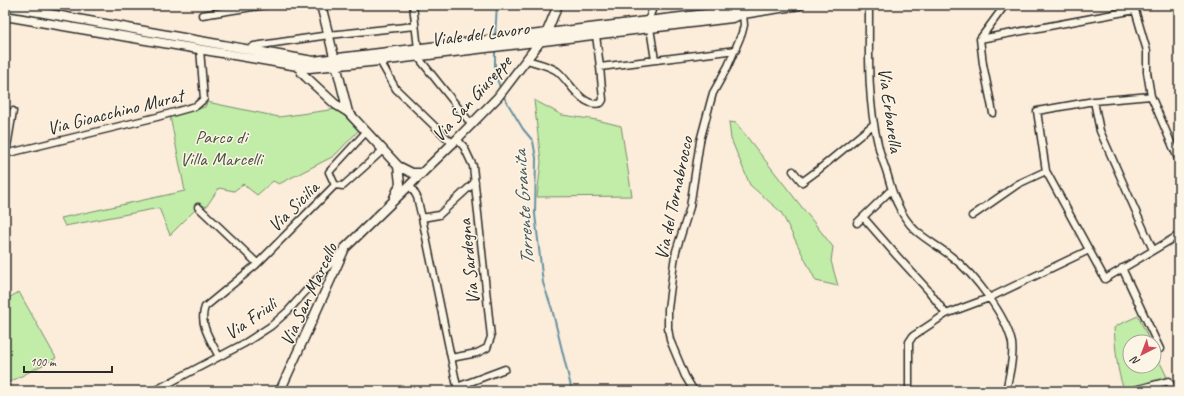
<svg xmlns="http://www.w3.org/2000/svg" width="1184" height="396" font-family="Caveat,sans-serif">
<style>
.green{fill:#c2eda9;stroke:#768c6a}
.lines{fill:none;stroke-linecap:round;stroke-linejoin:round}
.stream{stroke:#6693a1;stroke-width:2}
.minor-casing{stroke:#2b2b2b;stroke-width:9}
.major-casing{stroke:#2b2b2b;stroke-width:11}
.minor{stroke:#fcf5e5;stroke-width:6}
.major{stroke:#fcf5e5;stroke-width:8}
.labels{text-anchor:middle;stroke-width:3;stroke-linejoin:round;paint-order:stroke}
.street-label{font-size:19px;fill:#2b2b2b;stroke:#fcf5e5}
.park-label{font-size:19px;fill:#495244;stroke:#fcf5e5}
.water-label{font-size:20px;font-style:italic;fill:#44565c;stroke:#fcf5e5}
</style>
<rect width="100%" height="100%" fill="#fcecda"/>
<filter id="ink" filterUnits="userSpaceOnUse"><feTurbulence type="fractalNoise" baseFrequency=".025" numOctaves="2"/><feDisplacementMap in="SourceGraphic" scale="8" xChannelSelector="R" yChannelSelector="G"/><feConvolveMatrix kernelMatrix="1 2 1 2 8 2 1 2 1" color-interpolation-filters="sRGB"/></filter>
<g filter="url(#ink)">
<path class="green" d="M534,100L562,115L597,120L621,126L632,196L537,197L541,162Z
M207,102L279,117L337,109L359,130L334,156L279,184L273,181L257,195L243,184L234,191L219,188L206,207L201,204L170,235L159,208L65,226L61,218L185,191L170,116L205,107Z
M729,122L736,123L833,247L831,261L838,286L816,281L781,212L750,185L731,139Z
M19,292L56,358L8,383L12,391H5V300Z
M1138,316L1150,342H1130V366H1154V350L1167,377L1124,389C1116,369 1116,349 1114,328L1118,325Z"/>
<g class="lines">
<path class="stream" d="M495,37L497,5
M495,49V74L501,90
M502,94L523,129L533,141L536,158L535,214L543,283L552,309L572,391"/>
<defs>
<path id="minor" d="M413,5L418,49
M869,5C869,51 867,100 878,144C880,153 883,162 886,170C890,182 892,194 898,205C902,214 908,223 915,230C926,240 940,247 952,257C974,274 1006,315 1012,343C1014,358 1009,376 1006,391
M1133,5L1135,10L1147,51V72L1151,96L1179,161
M202,15L266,5
M648,21L654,5
M650,28L655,60
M596,35L600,67L736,50
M980,39L1135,10
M248,50L254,46L329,35L415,26
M418,57L472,125
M527,60C536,63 548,65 557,71C569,80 582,109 601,103L603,100L600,67
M380,61L396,89L453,144
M1151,96L1094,101L1037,111L1046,171L1105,279L1179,235
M1094,101L1100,131L1153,250
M993,113L983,64L980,39L1005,5
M6,153L13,111
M5,154L157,117L196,106L204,99L200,49
M793,171L802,182L817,171L874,124
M335,185L343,186L383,150
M410,185L417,197L422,218L458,391
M198,207L257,263
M972,216L1018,184L1046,171
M863,217L897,256L928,290L946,314
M422,218L439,215L475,182
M857,223L891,190
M1122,268L1160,349
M219,357C212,342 198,324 205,307L256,265L335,185L329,172L366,132
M451,358L477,353L487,348L491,337L473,166L464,147L457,139
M457,387L505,369
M154,391L245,343L271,326L288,311L340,253
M694,391L685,376L670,340L668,328V309L674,262L676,251L690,207L700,141L711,100L713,93L728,66L742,33L744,25L743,14
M909,391V342L913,336L946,314L989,298L1089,250
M1131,391L1169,381L1173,391"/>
<path id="major" d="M321,5L348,112L398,166L412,173H422
M5,6L313,61L731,11L743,14
M5,16L309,68L380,61L732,18L743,14L800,5
M299,67L302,73L306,77L335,104L348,112
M394,198L400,184L398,166
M280,391L345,248L457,139L498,97L546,34L558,5"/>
</defs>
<use href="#minor" class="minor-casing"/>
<use href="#major" class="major-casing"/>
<use href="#minor" class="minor"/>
<use href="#major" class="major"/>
</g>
</g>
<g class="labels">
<g class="street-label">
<text transform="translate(480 33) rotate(-7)" y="7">Viale del Lavoro</text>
<text transform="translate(471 98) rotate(-48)" y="7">Via San Giuseppe</text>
<text transform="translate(891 110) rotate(82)" y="7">Via Erbarella</text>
<text transform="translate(115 111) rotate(-14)" y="7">Via Gioacchino Murat</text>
<text transform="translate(673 198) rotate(-78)" y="7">Via del Tornabrocco</text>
<text transform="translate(293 206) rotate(-45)" y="7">Via Sicilia</text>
<text transform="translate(468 262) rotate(-96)" y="7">Via Sardegna</text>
<text transform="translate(308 294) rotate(-65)" y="7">Via San Marcello</text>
<text transform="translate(250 318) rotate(-35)" y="7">Via Friuli</text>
</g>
<g class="park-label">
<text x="221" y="143">Parco di<tspan x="221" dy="22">Villa Marcelli</tspan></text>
</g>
<g class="water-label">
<text transform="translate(523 208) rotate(-94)" y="7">Torrente Granita</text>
</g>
</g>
<rect width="1184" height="396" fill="none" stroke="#fcf5e5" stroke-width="20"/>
<rect x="10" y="10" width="1164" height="376" fill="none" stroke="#2b2b2b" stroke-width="1.5" filter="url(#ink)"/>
<g transform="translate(1142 354) rotate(222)"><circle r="19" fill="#fcf5e5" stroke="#a8a49b"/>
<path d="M0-3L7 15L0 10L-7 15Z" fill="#d1495b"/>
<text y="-6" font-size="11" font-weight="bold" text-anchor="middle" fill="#2b2b2b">N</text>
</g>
<path d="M24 366v6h88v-6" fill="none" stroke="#2b2b2b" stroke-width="2"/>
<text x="30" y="366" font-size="12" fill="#2b2b2b" stroke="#fcf5e5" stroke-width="3" paint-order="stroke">100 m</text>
</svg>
